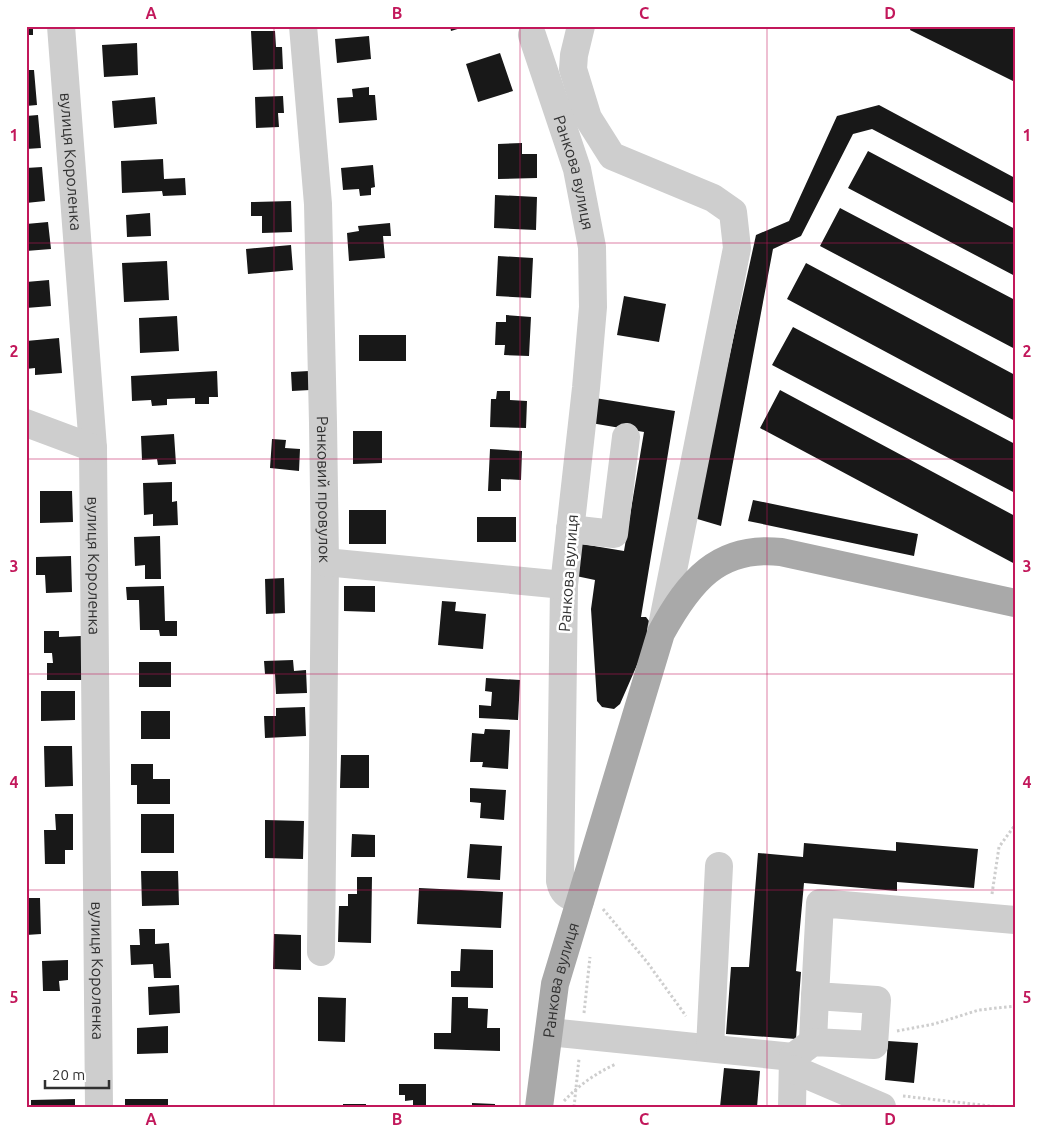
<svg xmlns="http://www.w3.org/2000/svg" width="1041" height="1133" font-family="Ubuntu,sans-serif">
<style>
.building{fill:#181818}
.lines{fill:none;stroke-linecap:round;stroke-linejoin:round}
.path{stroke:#cecece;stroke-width:3;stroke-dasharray:2.5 2.5;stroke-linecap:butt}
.minor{stroke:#cecece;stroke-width:28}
.major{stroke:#a9a9a9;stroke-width:28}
.grid{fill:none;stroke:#c2185b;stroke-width:1;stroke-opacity:0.55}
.labels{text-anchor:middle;stroke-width:5;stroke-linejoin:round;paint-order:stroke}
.street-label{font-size:16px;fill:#313131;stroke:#fff}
.neatline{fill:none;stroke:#c2185b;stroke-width:2}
.grid-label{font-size:16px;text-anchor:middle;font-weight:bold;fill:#c2185b}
</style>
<rect width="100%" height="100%" fill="#fff"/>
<path class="building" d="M26,26H33V35H26Z
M450,26H464V27L451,31Z
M911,26H1015V82L910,30Z
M251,31H275L276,47H282L283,69L253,70Z
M369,36L371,59L337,63L335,39Z
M137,43L138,75L104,77L102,45Z
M500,53L513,91L478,102L466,64Z
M26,70H34L37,105L26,106Z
M369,87V95H375L377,120L339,123L337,98L353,97L352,89Z
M283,96L284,113H278L279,127L256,128L255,97Z
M155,97L157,124L114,128L112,101Z
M879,105L1015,178V204L872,129L853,134L801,236L773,249L721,526L694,518L756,235L789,221L837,116Z
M38,115L41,148L26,149V116Z
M522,143V154H537V178L498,179V144Z
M868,151L1015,229V276L848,188Z
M163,159L164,179L185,178L186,195L163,196L162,191L122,193L121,161Z
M373,165L375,187L371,188V195L360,196L359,189L343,190L341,168Z
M42,167L45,201L26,203V168Z
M495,195L537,197L536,230L494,228Z
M291,201L292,232L262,233V216H251V202Z
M840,208L1015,300V349L820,246Z
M150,213L151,236L127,237L126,215Z
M48,222L51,249L26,251V224Z
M390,223L391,236H383L385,258L349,261L347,233L359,231L358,226Z
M291,245L293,270L248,274L246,249Z
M498,256L533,258L531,298L496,296Z
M167,261L169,300L124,302L122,263Z
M806,263L1015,375V421L787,299Z
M49,280L51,306L26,308V282Z
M624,296L666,304L659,342L617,335Z
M506,315L531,317L529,356L504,355L505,345H495L496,322H506Z
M177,316L179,351L140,353L139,318Z
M793,327L1015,444V493L772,365Z
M359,335H406V361H359Z
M59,338L62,373L35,375V368L26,369V341Z
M217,371L218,397H209V404H195V398L167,399V405L152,406L151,400L132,401L131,376Z
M309,371L310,390L292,391L291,372Z
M780,390L1015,516V564L760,428Z
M497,391H510V400L527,401L526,428L490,427L491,399H496Z
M595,398L675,411L641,617H646L652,625L651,633L620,704L614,709L602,707L597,701L591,609L595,580L576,576L582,544L624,551L644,432L591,423Z
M353,431H382V463L353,464Z
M174,434L176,464L158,465L157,459L142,460L141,436Z
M272,439L286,440L285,448L300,449L299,471L270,468Z
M490,449L522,451L521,480L501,479V491H488Z
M172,482V502L177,501L178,525L153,526V514L144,515L143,483Z
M40,491H72L73,522L40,523Z
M753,500L918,534L914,556L748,521Z
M349,510H386V544H349Z
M477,517H516V542H477Z
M160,536L161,579H145V565L135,566L134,537Z
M71,556L72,592L46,593L45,575H36V557Z
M284,578L285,613L266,614L265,579Z
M164,586L165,621H177V636H160L159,630H140L139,600H127L126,587Z
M344,586H375V612L344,611Z
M442,601L456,602L455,611L486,614L483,649L438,645Z
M44,631H59V637L81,636L82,680H47V663H53L52,653H44Z
M293,660L294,671L306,670L307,693L276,694L275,674H265L264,661Z
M139,662H171V687H139Z
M486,678L520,680L518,720L479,718V705L491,706L492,692L485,691Z
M41,691H75V720L41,721Z
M305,707L306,736L265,738L264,716H276V708Z
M141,711H170V739H141Z
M485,729L510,730L508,769L482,767L483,762H470L472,733L484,734Z
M44,746H72L73,786L45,787Z
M341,755H369V788H340Z
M131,764H153V779H170V804H137V785H131Z
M470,788L506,790L504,820L480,818L481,803L470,802Z
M55,814H73V850H65V864H45L44,830H56Z
M141,814H174V853H141Z
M265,820L304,821L303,859L265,858Z
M352,834L375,835V857H351Z
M896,842L978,849L974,888L897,882V891L804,883L796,971L801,972L796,1039L726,1034L731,967H749L758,853L803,857L804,843L896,851Z
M470,844L502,846L500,880L467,878Z
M141,871H178L179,905L142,906Z
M357,877H372L371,943L338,942L339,906H348V894H357Z
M419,888L503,892L501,928L417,924Z
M26,898H40L41,934L26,935Z
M139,929H155V944L169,943L171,978H154L153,964L131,965L130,945H140Z
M274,934L301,935V970L273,969Z
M461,949L493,950V988L451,987V971H460Z
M68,960V980L59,981L60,991H43L42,961Z
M179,985L180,1013L149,1015L148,987Z
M318,997L346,998L345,1042L318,1041Z
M452,997H468V1008L488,1009L487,1028H500V1051L434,1049V1033H451Z
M168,1026V1053L137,1054V1028Z
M888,1041L918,1043L914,1083L885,1080Z
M724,1068L760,1071L757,1107H720Z
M399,1084H426V1107H413V1100L405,1101V1095H399Z
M75,1099V1107H31V1100Z
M125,1099H168V1107H125Z
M472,1103L495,1104V1107H472Z
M343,1104H366V1107H343Z"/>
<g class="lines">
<path class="path" d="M992,894L999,847L1015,825
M603,909L647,962L686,1016
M584,1013L590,957
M897,1031L934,1024L979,1010L1015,1006
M903,1096L999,1107
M564,1101C579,1085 596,1073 616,1064
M574,1107L579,1059"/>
<g class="minor">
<path id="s1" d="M61,26L93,448L99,1107"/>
<path id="s2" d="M303,26L318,204L323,423L325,562L321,952"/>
<path d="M581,26L574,55L573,69L588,118L612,156L713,198L733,212L737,248L661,631"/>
<path id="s3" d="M532,35L577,169L592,247L593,307L586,388L564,585L560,881C563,895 568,895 580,901"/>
<path d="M26,423L93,448"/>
<path d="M570,529L614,534L626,437"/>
<path d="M325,562L564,585"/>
<path d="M549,1032L793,1057L792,1107"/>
<path d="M813,1042L815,996"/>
<path d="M710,1048L719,866"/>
<path d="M793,1057L813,1042L874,1045L877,1000L815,996L820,903L1015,920"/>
<path d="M793,1069L882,1107"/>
</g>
<path class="major" id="s4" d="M539,1107L555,984L661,633C689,582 718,545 781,552L1015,603"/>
</g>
<path class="grid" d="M274,26V1107M520,26V1107M767,26V1107M26,243H1015M26,459H1015M26,674H1015M26,890H1015"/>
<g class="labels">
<g class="street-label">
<text dy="6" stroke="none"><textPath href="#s1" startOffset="136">вулиця Короленка</textPath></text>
<text dy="6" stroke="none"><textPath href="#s3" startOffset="144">Ранкова вулиця</textPath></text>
<text dy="6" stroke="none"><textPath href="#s2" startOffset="464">Ранковий провулок</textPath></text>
<text dy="6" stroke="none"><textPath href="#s1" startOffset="541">вулиця Короленка</textPath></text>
<text transform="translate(568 573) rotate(-86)" y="6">Ранкова вулиця</text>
<text dy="6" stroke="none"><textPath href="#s1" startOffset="946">вулиця Короленка</textPath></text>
<text dy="6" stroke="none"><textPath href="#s4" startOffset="129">Ранкова вулиця</textPath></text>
</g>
</g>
<rect width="1041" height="1133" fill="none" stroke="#ffffff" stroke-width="55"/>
<path d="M45 1080v8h64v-8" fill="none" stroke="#313131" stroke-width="2.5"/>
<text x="52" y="1080" font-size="15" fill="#313131" stroke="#ffffff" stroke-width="4" paint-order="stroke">20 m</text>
<rect x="28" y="28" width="986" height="1078" class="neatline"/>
<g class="grid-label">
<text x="151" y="19">A</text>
<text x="397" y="19">B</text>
<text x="644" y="19">C</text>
<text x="890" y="19">D</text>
<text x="14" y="141">1</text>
<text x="1027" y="141">1</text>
<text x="14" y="357">2</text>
<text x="1027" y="357">2</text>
<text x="14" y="572">3</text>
<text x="1027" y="572">3</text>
<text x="14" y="788">4</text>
<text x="1027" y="788">4</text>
<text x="14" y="1003">5</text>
<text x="1027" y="1003">5</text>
<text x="151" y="1125">A</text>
<text x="397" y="1125">B</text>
<text x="644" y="1125">C</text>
<text x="890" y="1125">D</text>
</g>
</svg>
